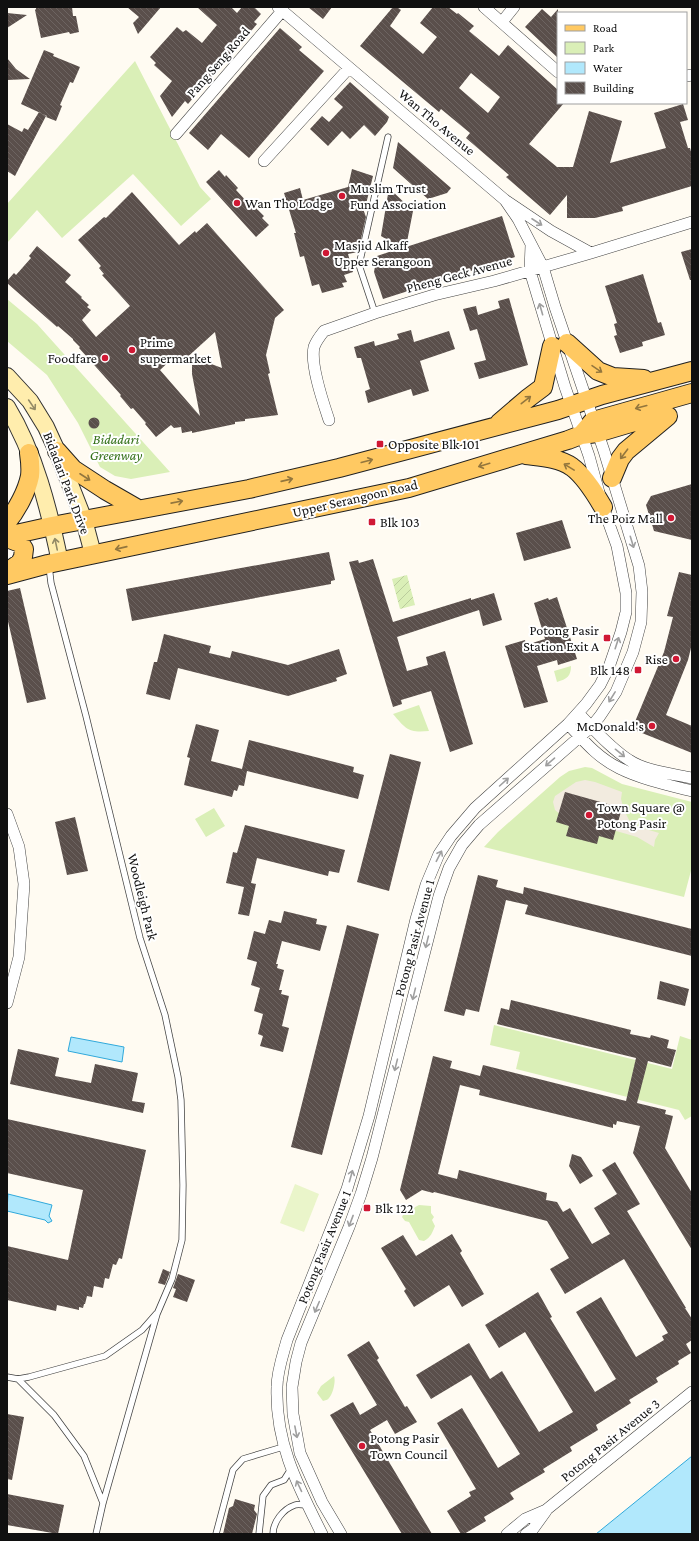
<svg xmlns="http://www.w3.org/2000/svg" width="699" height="1541" font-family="'Crimson Pro',serif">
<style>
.park{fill:#daefb7}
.garden{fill:url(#garden-furrows)}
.pitch{fill:#eaf5ca}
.plaza{fill:#f2ebdf}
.water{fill:#b1e8fc;stroke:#30a9db}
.building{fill:url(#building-back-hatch);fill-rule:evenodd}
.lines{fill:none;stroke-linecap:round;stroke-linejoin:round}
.lane-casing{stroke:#434343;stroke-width:7}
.street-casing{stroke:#434343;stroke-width:12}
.secondary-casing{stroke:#323232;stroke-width:18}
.primary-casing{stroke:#212121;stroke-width:20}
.lane{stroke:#fff;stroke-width:5.5}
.street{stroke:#fff;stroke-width:11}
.secondary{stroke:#ffedad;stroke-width:16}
.primary{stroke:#ffc962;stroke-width:18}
.oneway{stroke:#9f9f9f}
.oneway2{stroke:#93763d}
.oneway3{stroke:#938a66}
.poi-dot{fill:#d01834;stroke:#fff;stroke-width:1.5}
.labels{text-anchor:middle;stroke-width:4;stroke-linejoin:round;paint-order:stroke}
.street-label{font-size:14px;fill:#101010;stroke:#fff}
.poi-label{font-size:14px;fill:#101010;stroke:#fff;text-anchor:start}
.park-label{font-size:14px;font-style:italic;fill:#337018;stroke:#fff}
</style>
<defs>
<pattern id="garden-furrows" width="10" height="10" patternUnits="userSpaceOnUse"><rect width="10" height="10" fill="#daefb7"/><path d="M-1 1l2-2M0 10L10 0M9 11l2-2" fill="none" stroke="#bacc9c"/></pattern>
<pattern id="building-back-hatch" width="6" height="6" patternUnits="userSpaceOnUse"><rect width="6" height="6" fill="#5a4f4b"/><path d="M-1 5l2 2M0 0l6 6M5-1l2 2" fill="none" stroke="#6d6461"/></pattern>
</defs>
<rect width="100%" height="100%" fill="#fffbf2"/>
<path class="park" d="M135,61L200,187L211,199L181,226L133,174L62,238L37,210L7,243V204Z
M7,299L37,324L170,472L131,479L115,476L100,467L78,423L47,375L7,341Z
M571,666C571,676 567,679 557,682L554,671Z
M419,705L429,731C408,733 406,729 393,714Z
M585,767L592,768L622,784L692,802V867L684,897L484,847L498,832L560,777L569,771Z
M214,808L225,826L206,837L195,819Z
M494,1025L672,1069L680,1036L692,1040V1116L685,1120L679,1110L516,1069L520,1052L490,1045Z
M419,1205L431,1206V1213L434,1217L432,1220L435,1226C432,1233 431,1237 424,1241L419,1240L409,1222L405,1221L402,1217L404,1213Z
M334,1376C336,1381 333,1394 329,1398C328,1400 325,1400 323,1401L317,1393L321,1386Z"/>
<path class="garden" d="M407,575L415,605L400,609L392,579Z"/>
<path class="pitch" d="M295,1184L319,1194L304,1232L280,1223Z"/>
<path class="plaza" d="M585,780L595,782L622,792L621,799L624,810L629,820L639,827L659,833L655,840L654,847L637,837L561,815L555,810L553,802L555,796L576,782Z"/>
<path class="water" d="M71,1037L124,1047L122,1062L68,1051Z
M8,1194L52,1205L49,1216L52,1221L48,1223L45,1220L7,1211Z
M692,1456V1534H596Z"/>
<path class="building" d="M36,7H72L73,16H76L79,32L70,34L69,32L41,38L35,10L36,9Z
M127,7H161L138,34L133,23L139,17Z
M197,7H231L237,13L242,7H254L261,14L254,22L257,24L201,89L188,104L185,101L172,117L160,96L172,81L154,65L156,63L150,57L177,27L183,32L186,30L202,43L217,25Z
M308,7H332L323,19Z
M393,7H397L401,10L390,26L423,54L437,37L420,23L433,7H448L457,14L458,13L474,26L469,31L499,56L508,45L558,90V103H564L529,144L557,167H573L589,111L622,121L610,163L666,148L654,113L683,104L688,120L680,122L688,148H690L692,155V186L622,207L623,211L595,218H567V195L550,215L506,177L509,175L466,138L470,133L441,109L439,112L360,46ZM471,73L500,97L488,113L459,88Z
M542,9L551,17L558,9V58L525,27Z
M7,13L27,15L7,28Z
M280,28L302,47L299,50L324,71L249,158L221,134L208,150L189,133Z
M44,50L54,54L53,56L80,67L73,83L70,82L60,105L62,106L56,121L46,117L47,116L21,104Z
M7,58L16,69L30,79L7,80Z
M350,82L389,117L387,122L375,136L364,125L350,139L342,131L328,146L310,129L322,116L329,122L343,107L334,99Z
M39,112L46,116L15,176L7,171V124L22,132L24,128L28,130Z
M398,142L451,188L447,193L428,199L393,168Z
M352,169L373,176L366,204L362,206L366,217L358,252L348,254L353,272L344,275L347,282L342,283L344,287L322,293L319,284L312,286L304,256L300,257L294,233H296L284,193L300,188L303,200L348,187Z
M219,170L225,177L226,175L238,188L236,190L249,204L251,203L264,216L262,218L269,225L256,237L206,182Z
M389,188L413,211L406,247L502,216L515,257L383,299L374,272L377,256L401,248L381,236Z
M132,192L179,245L195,231L196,233L207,223L284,310L275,318L266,355L270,373L268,374L278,415L245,419V421L235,422V424L192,433V431L182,433L181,427L174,428L171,425L156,437L145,424L146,423L133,408L131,409L120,396L121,395L79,348L80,347L73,340V339L58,326L57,327L7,283V281L14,273L16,275L31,258L29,256L37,246L71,275L65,282L82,297L81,298L89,305L87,307L91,310L82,320L96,337L130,306L102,275L104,274L99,268L101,266L78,240L104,217L106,218ZM215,332L222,368L206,362L192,361V374L200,416L160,370L176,355L182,362Z
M692,249V280H690L681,252Z
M643,274L658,323L661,322L665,335L642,342L643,346L620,353L614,336L617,335L614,324L617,323L605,286Z
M509,298L528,365L479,379L474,363L486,360L477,329L470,331L463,309L476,306L478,315L500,308L498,301Z
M411,330L414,342L449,331L455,349L420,361L429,391L413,396L411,389L368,403L365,391L370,389L361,358H357L354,347L374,341L375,346L399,339L397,334Z
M88.5 423a5.5 5.5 0 1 1 11 0a5.5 5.5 0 1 1-11 0Z
M692,484V540L654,531L646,505L651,496Z
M562,520L571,548L524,561L516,533Z
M329,552L335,580L331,581V584L132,621L126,589Z
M373,559L393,622L471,598V600L494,593L502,620L483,626L479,610L397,637L407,671L428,665L426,657L445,651L473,744L450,752L431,691L401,700L402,704L393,707L349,562L358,560L359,563Z
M679,572L692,575V644L688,660L666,715L692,726V753L632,729L664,652L673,617L667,616Z
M20,588L46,699L27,703L7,617V591Z
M557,597L577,659L558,665L557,660L537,666L548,702L524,708L505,646L525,640L526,645L545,639L534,603L548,598L549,600Z
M164,634L211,646L209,653L230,658L232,651L288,665L339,649L347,674L336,678L337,681L288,696L178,668L170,700L146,694L154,662H157Z
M196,724L219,730L211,761L242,769L249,740L354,767L353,772L364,775L358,799L247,771L244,786L239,785L237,791L234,790L232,797L184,785L190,758L187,757Z
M390,754L421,762L389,891L357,882Z
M565,792L622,808L613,840L599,836L597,844L566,836L569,826L556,822Z
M75,817L88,871L67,875L55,822Z
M245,825L345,850L339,873L329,871L328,876L257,858L251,883L256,884L249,916L238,914L244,887L226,883L233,852L237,853Z
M478,875L498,880L496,887L523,894L524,887L692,929V956L525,914L528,905L506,900L479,1012L466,1009L464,1016L444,1011Z
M284,911L317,919L316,924L327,926L320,951L282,941L276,964H278L277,968L284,970L279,990H282L281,994L289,996L282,1026L289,1028L283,1052L260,1046L263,1036L258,1034L263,1014L254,1011L260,988L251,985L257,962L247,959L254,931L265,934L269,920L281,923Z
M347,925L379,934L322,1155L291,1147Z
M660,981L689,989L685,1006L657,999Z
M511,1000L631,1030L630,1034L650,1038L651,1035L669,1040L667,1048L676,1050L671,1067L648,1061L637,1103L666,1110L665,1114L673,1116L665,1148L692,1193V1250L633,1153L640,1126L617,1121L616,1125L613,1124V1128L479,1095L480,1090L460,1085L438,1174L457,1179L459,1170L547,1193L546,1200L557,1202L563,1212L570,1208L592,1244L610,1234L594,1208L617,1194L602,1170L615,1162L640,1204L627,1211L686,1308H685L692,1319V1340L686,1344L691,1353L678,1361L679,1364L656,1378L658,1382L629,1400L631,1403L596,1425L598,1430L570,1447L572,1451L543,1469L545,1472L510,1493L514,1499L484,1517L486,1521L464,1534H461L447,1511L471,1496L469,1492L476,1489L437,1423L462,1408L498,1468L520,1454L471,1375L431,1399L416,1375L469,1343L490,1379L502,1371L539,1432L573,1412L525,1332L499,1348L485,1325L538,1292L552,1317L550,1318L595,1392L616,1379L576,1312L601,1297L636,1357L664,1340L662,1336L668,1333L624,1259L565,1294L550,1269L569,1258L547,1221L434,1192L433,1193L422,1190L406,1200L400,1190L433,1056L452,1061L450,1068L480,1076L483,1065L626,1101L636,1058L497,1024L501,1008L509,1010Z
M18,1049L59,1058L55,1076L91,1083L95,1064L138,1073L132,1101L145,1103L143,1113L10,1084Z
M7,1119L146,1150L122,1259L119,1258L116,1265L113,1264L109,1279L105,1278L103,1288L94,1286L92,1297L87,1296L85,1304H84L83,1308L79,1307V1310L57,1305L56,1311L7,1300V1246L68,1260L83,1190L7,1173Z
M572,1154L581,1157L593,1176L580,1184L569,1166Z
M452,1234L462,1251L460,1253L484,1294L462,1307L449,1285L414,1307L404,1291L406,1289L381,1248L403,1235L416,1256Z
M163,1269L170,1272L165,1285L158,1283Z
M178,1274L195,1280L187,1302L173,1297L176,1289L173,1288Z
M369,1341L379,1358L377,1360L405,1407L407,1406L417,1422L395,1434L387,1420L370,1430L432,1534H402L330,1415L353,1402L360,1415L377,1405L347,1355Z
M7,1414L24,1417L12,1480L7,1479Z
M7,1494L64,1505L58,1534L7,1525Z
M235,1499L255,1505L254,1510L257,1514L252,1534H223L229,1508L233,1506Z"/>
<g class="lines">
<defs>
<path id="lane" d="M375,313L359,265L388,137
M49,566L51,583L86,716L140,938L165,1015L178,1077L181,1100L183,1185L182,1240L172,1279L157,1314L103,1503L96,1534
M7,1377L18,1379L29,1377L105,1356L142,1330L156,1314
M18,1379L54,1415L84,1456L103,1503
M216,1534L233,1470L243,1459L283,1447
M259,1534L263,1496L271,1485L284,1480L291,1469
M273,1534C273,1522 283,1509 295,1505C298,1504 303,1505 307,1505"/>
<path id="street" d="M278,7L505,200L551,231L591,253
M484,7L558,72
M502,22L514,7
M686,76L692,75
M176,134L282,11
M264,161L349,68
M329,420C323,402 310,365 314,347C316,341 320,336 324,331L375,313L434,295L494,281L591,253L692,222
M578,713C594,729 610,748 629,760C645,771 673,774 692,778
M568,724C583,740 598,758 619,768C641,779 668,785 692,791
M7,814L19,847L24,884L19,957L7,1003
M322,1534C298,1486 275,1443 277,1387C277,1371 283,1355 287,1340L347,1189L369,1116L416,919L426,885L439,854L451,836L475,808L568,724L586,704L600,685L609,667L621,632L626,612V593L617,546L603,507L589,456L565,387L530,271L531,245
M341,1534L322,1502L300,1453L293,1414L292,1387L296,1362L301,1343L349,1227L361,1194L372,1158L439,896L449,868L462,845L479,825L592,726L600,716L616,692L633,652L641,622L642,592L639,566L604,451L555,307L543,267L518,219L505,200
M507,1534L525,1519L546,1510L692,1392
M526,1534L533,1529L546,1511"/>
<path id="secondary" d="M7,376L30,401L46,427L57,451L84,520L93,554
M7,407C35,453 49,509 60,562"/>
<path id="primary" d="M567,343L598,371L613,377L644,379
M499,423L527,399L543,387L552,346
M581,435L597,433L661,414
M57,451L73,469L105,490L138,509
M526,455C541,457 559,458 572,467C583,475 596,495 603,507
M612,478L620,459L626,451L668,416
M7,522C17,510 27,491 30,476C31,468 30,460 29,453
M7,536L52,526L249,489L339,468L558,410L602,395L692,371
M7,538L20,543L24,549L23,557L20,563L7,572
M7,575L48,564L409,488L568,440L581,435L593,421L692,393"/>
</defs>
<use href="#lane" class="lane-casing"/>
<use href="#street" class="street-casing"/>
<use href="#secondary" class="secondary-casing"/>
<use href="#primary" class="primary-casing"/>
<use href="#lane" class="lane"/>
<use href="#street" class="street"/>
<use href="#secondary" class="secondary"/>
<use href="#primary" class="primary"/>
</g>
<defs><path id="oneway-shaft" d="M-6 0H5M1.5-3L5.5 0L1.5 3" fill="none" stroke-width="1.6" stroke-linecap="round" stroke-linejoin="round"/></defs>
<g class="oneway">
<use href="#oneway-shaft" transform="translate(537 222) rotate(33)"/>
<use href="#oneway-shaft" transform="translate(541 309) rotate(-106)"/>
<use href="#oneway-shaft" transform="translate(632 542) rotate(73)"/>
<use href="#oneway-shaft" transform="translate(617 643) rotate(-72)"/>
<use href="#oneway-shaft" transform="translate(612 697) rotate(122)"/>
<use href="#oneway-shaft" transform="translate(620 753) rotate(39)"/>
<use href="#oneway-shaft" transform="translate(550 762) rotate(139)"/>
<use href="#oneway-shaft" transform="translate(504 782) rotate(-42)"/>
<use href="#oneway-shaft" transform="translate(439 856) rotate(-63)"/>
<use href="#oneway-shaft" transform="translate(427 942) rotate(104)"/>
<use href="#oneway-shaft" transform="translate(414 994) rotate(104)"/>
<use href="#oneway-shaft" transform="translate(396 1065) rotate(104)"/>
<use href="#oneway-shaft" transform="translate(351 1176) rotate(-74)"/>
<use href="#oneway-shaft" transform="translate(351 1221) rotate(111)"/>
<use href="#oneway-shaft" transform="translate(317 1307) rotate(113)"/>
<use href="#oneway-shaft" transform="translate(296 1432) rotate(79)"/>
<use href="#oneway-shaft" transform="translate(299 1486) rotate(-115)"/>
</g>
<g class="oneway2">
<use href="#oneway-shaft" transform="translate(597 369) rotate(34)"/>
<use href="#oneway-shaft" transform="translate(526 400) rotate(-38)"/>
<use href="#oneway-shaft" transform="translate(641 407) rotate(165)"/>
<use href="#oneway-shaft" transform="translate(624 454) rotate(127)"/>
<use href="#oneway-shaft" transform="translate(367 461) rotate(-15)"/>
<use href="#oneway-shaft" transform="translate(484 465) rotate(163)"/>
<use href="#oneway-shaft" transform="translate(569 467) rotate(-149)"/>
<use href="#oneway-shaft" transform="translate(85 477) rotate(33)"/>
<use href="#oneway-shaft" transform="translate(287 480) rotate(-13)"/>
<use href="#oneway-shaft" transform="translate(177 502) rotate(-11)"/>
<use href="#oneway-shaft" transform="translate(121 548) rotate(167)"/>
</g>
<g class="oneway3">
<use href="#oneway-shaft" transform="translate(32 405) rotate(56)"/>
<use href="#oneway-shaft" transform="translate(56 544) rotate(-102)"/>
</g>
<g class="poi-dot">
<circle cx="342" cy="196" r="4"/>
<circle cx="237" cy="203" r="4"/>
<circle cx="326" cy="253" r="4"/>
<circle cx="132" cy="350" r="4"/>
<circle cx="105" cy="358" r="4"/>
<rect x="376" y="440" width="8" height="8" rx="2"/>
<circle cx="671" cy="518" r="4"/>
<rect x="368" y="518" width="8" height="8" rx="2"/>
<rect x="603" y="634" width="8" height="8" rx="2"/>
<circle cx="676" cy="659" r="4"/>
<rect x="634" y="666" width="8" height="8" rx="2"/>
<circle cx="652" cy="726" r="4"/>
<circle cx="589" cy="815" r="4"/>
<rect x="363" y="1204" width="8" height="8" rx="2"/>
<circle cx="362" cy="1446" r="4"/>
</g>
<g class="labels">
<g class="street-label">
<text transform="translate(218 62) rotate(-49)" y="5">Pang Seng Road</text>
<text transform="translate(437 122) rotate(40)" y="5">Wan Tho Avenue</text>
<text transform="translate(459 274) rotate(-15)" y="5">Pheng Geck Avenue</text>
<text transform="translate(67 483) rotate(69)" y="5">Bidadari Park Drive</text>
<text transform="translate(355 498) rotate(-13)" y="5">Upper Serangoon Road</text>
<text transform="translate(143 897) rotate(76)" y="5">Woodleigh Park</text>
<text transform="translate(414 938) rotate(-75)" y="5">Potong Pasir Avenue 1</text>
<text transform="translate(324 1247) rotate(-68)" y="5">Potong Pasir Avenue 1</text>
<text transform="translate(610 1440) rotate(-39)" y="5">Potong Pasir Avenue 3</text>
</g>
<g class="poi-label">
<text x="350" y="193">Muslim Trust<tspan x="350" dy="16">Fund Association</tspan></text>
<text x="245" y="208">Wan Tho Lodge</text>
<text x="334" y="250">Masjid Alkaff<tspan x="334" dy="16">Upper Serangoon</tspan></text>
<text x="140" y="347">Prime<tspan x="140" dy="16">supermarket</tspan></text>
<text x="97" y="363" text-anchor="end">Foodfare</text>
<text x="388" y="449">Opposite Blk 101</text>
<text x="663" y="523" text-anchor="end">The Poiz Mall</text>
<text x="380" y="527">Blk 103</text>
<text x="599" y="635" text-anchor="end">Potong Pasir<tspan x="599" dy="16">Station Exit A</tspan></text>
<text x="668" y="664" text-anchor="end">Rise</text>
<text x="630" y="675" text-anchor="end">Blk 148</text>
<text x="644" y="731" text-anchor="end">McDonald's</text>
<text x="597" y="812">Town Square @<tspan x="597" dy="16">Potong Pasir</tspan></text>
<text x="375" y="1213">Blk 122</text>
<text x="370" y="1443">Potong Pasir<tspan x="370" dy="16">Town Council</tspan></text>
</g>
<g class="park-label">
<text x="116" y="444">Bidadari<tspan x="116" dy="16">Greenway</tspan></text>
</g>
</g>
<rect width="699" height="1541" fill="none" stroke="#101010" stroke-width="16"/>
<rect x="557" y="12" width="130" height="92" fill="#ffffff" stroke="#9f9f9f"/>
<rect x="565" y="25" width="20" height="6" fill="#ffc962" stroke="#9f9f9f"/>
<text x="593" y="32" font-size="12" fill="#101010">Road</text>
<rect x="565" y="42" width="20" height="12" fill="#daefb7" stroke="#9f9f9f"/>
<text x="593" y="52" font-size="12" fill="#101010">Park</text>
<rect x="565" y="62" width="20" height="12" fill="#b1e8fc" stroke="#9f9f9f"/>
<text x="593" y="72" font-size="12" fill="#101010">Water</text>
<rect x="565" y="82" width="20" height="12" fill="url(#building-back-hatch)" stroke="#9f9f9f"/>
<text x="593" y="92" font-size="12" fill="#101010">Building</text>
</svg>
